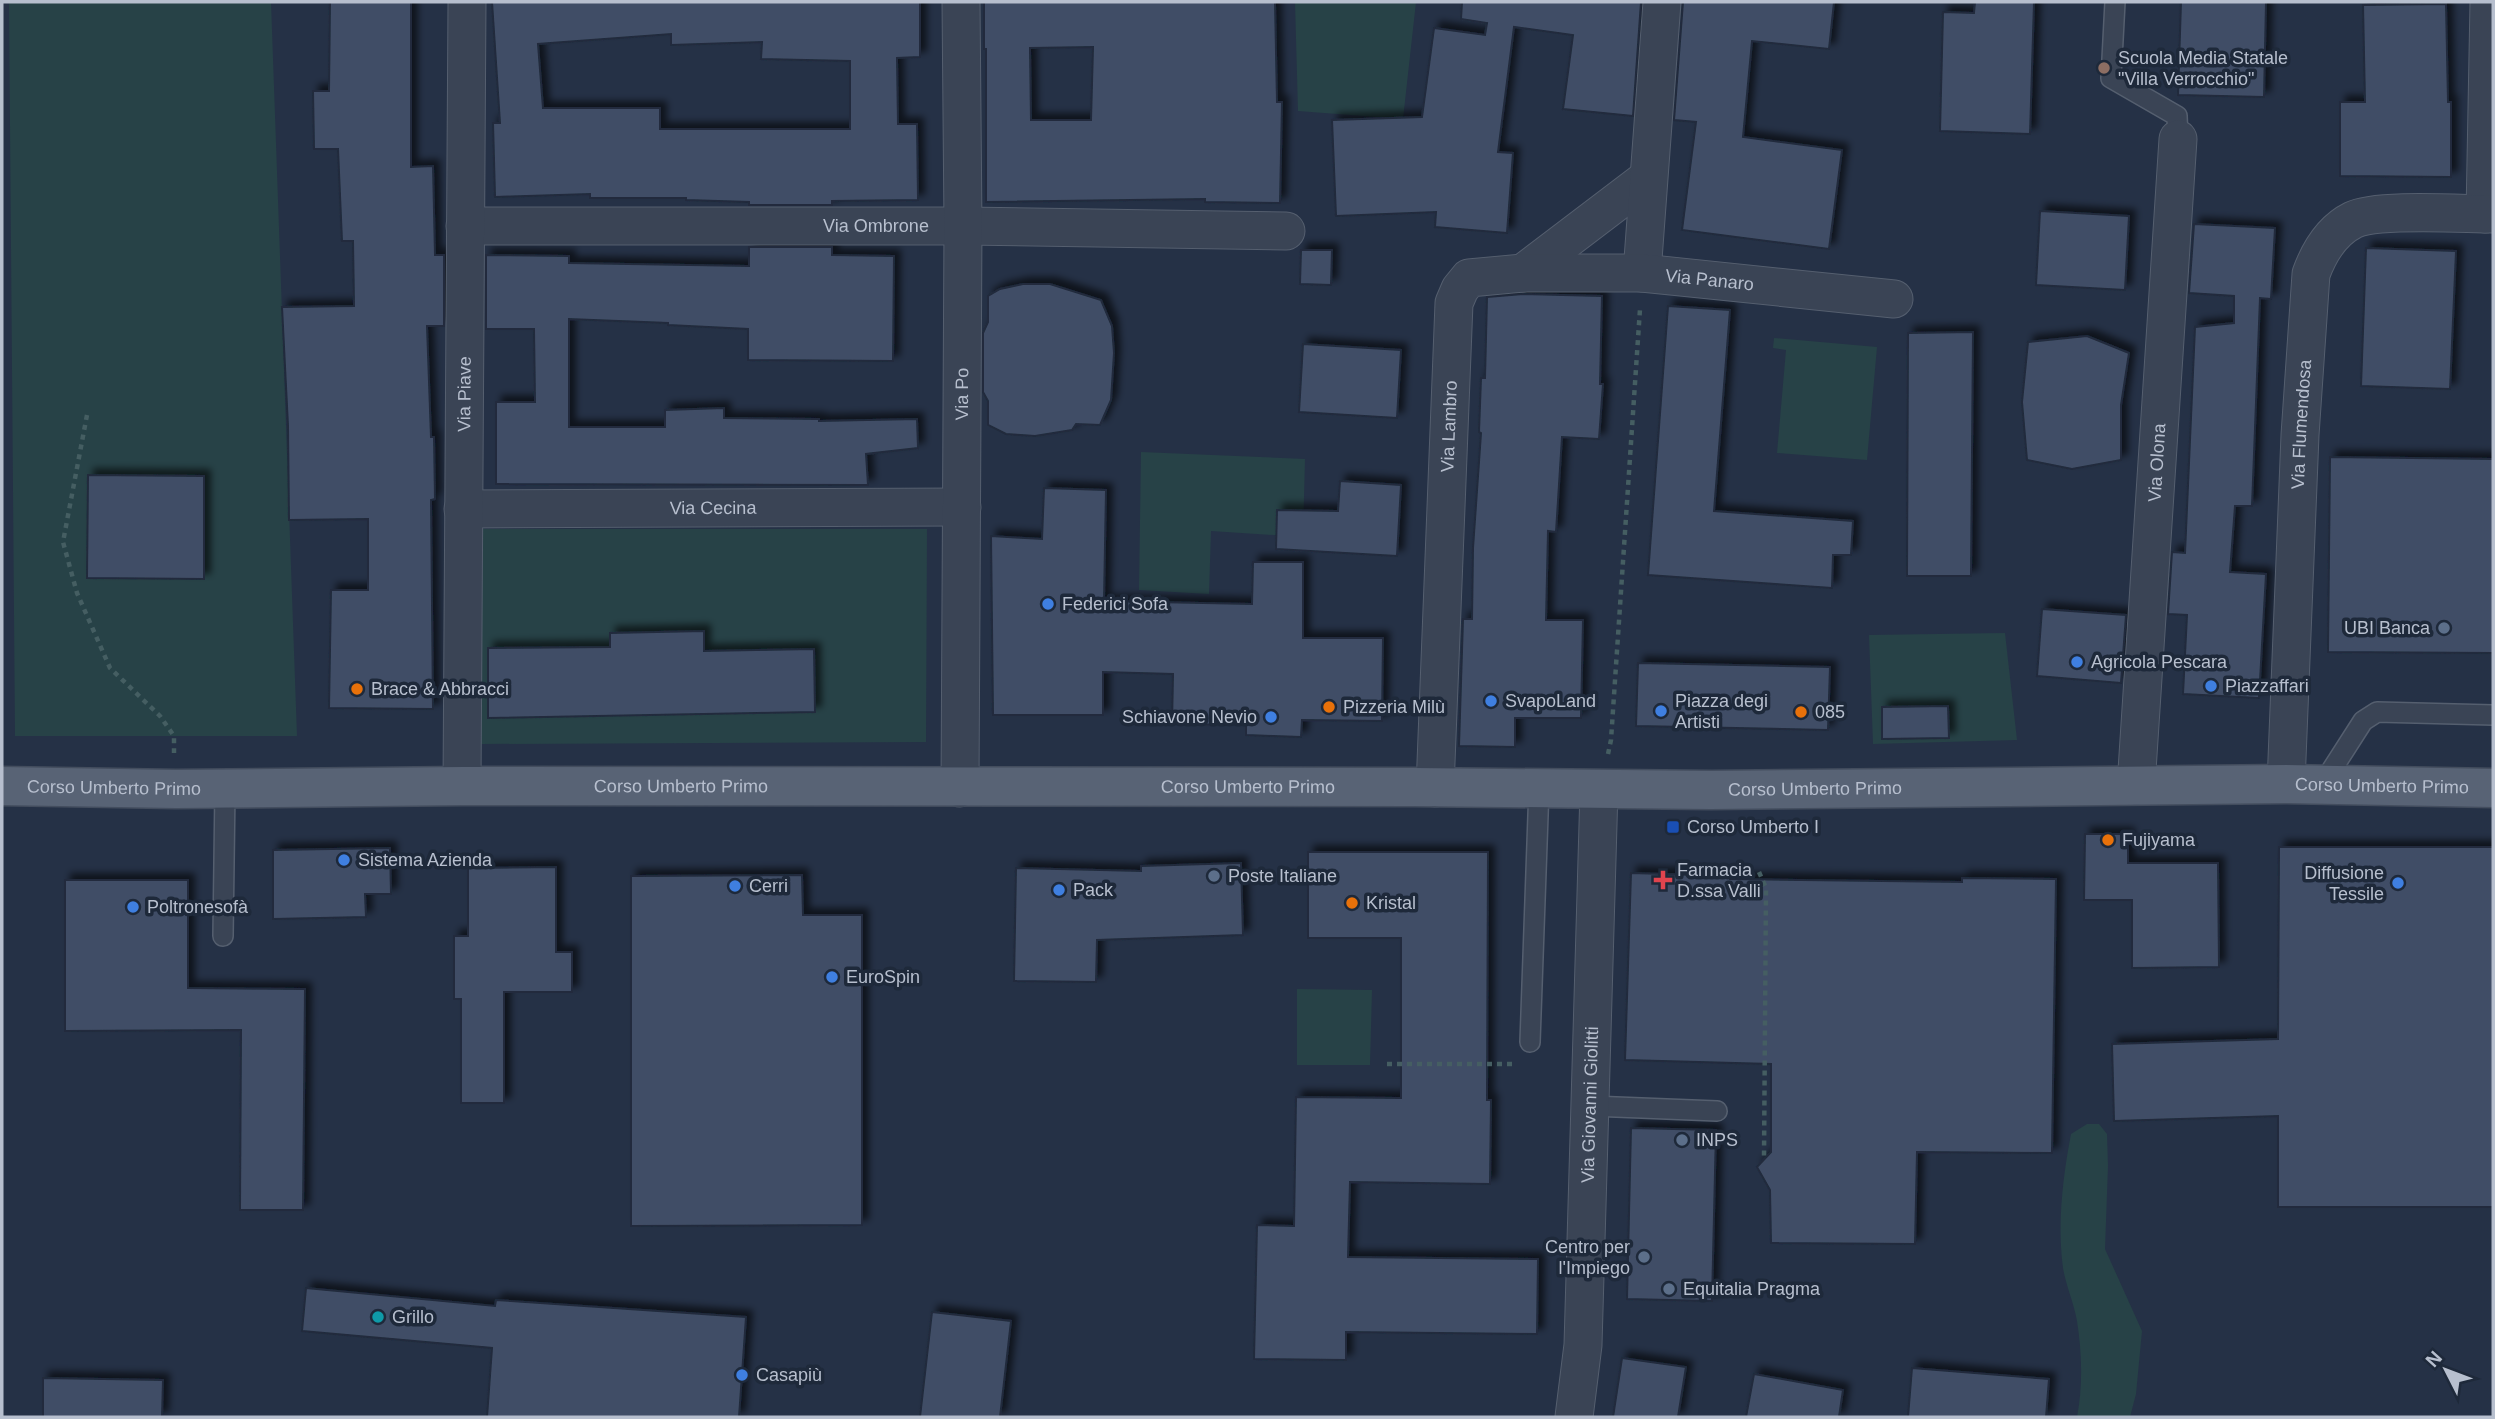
<svg xmlns="http://www.w3.org/2000/svg" width="2495" height="1419" font-family="Arial,sans-serif">
<style>
.green{fill:#274247;fill-rule:evenodd}
.building{fill:#414e66;stroke:#202b3c;stroke-width:2;fill-rule:evenodd;filter:url(#shadow)}
.lines{fill:none;stroke-linecap:round;stroke-linejoin:round}
.service-casing{stroke:#555f6f;stroke-width:22}
.minor-casing{stroke:#555f6f;stroke-width:39}
.primary-casing{stroke:#434d5e;stroke-width:41}
.path{stroke:#455e62;stroke-width:4.5;stroke-dasharray:5 5;stroke-linecap:butt}
.service{stroke:#3a4455;stroke-width:19}
.minor{stroke:#3a4455;stroke-width:37}
.primary{stroke:#586375;stroke-width:38}
.education-dot{fill:#8d6e63;stroke:#1e293a;stroke-width:2.5}
.shop-dot{fill:#3f7fe0;stroke:#1e293a;stroke-width:2.5}
.service-dot{fill:#5c6f8a;stroke:#1e293a;stroke-width:2.5}
.food-dot{fill:#e8710a;stroke:#1e293a;stroke-width:2.5}
.transit-dot{fill:#1a4fb4;stroke:#1e293a;stroke-width:2.5}
.health-dot{fill:#e0444e;stroke:#1e293a;stroke-width:2.5}
.culture-dot{fill:#0f9aa8;stroke:#1e293a;stroke-width:2.5}
.labels{text-anchor:middle;stroke-width:7;stroke-linejoin:round;paint-order:stroke}
.poi-label{font-size:18px;fill:#b7bfce;stroke:#1e293a;text-anchor:start}
.street-label{font-size:18px;fill:#b7bfce;stroke:#1e293a}
</style>
<defs>
<filter id="shadow"><feDropShadow dx="6" dy="-6" stdDeviation="3.5" flood-color="#0009"/></filter>
</defs>
<rect width="100%" height="100%" fill="#253146"/>
<path class="green" d="M9,2H271L297,736H15Z
M1295,2H1416L1403,119L1298,111Z
M1774,338L1877,347L1867,460L1777,453L1786,350L1773,348Z
M1141,452L1305,459L1303,537L1211,531L1209,594L1139,590Z
M478,529H927L926,742L481,744Z
M2005,633L2017,740L1873,744L1869,635ZM1948,706V738L1883,739L1882,707Z
M1297,989L1372,990L1370,1065H1297Z
M2087,1124H2099L2107,1134L2108,1166L2105,1249L2142,1331L2136,1394L2130,1417H2077C2083,1386 2082,1353 2077,1321C2074,1303 2066,1286 2063,1268C2057,1224 2063,1176 2071,1134Z"/>
<path class="building" d="M330,2H411V167L433,166L435,255H444V326H427L431,437H434L435,499L431,500L433,709L329,708L331,590H368V519L289,520L288,426L282,307L354,306L353,241H342L338,149H314L313,91H329Z
M492,2H920V57L897,58L898,124H917L918,200L832,201V205H749V202L686,200V198H590V194L495,197L493,123H500ZM671,34V45L762,42L761,59L850,61V129H660V108H543L538,44Z
M984,2H1275L1277,102H1282L1280,203L1205,202V199L986,202V49H984ZM1093,47L1091,120H1031L1030,48Z
M1462,2H1641L1633,116L1563,109L1573,35L1514,27L1498,152L1513,153L1507,233L1435,227L1436,212L1336,216L1332,120L1422,117L1434,28L1485,35L1487,23L1461,19Z
M1683,2H1834L1829,49L1752,41L1743,137L1842,150L1829,249L1682,230L1696,122L1674,120Z
M1975,2H2034L2030,134L1940,131L1943,12L1974,13Z
M2181,2H2266L2264,97L2178,95Z
M2446,4L2448,102H2451V177L2340,176V102H2365L2363,5Z
M2040,211L2129,216L2125,290L2036,285Z
M2194,224L2275,228L2271,299L2260,298L2252,506H2235L2230,572L2266,574L2259,698L2183,694L2187,615L2168,614L2172,552L2185,553L2195,327L2234,323V296L2189,293Z
M749,247H832V255L894,256L893,361L748,360V329L668,325V323L569,319V427H665V410L724,408V418L819,419V421L917,419L918,448L866,454L868,485L496,484V402H535L534,329H486V255L569,256V263L749,266Z
M2366,248L2456,251L2450,389L2361,386Z
M1301,250H1332L1331,285L1300,284Z
M1023,284H1050L1101,300L1112,326L1114,353L1111,400L1100,425L1076,424L1072,430L1035,436L1006,434L988,425V401L983,392V333L988,322V296L1000,289Z
M1523,294L1602,296L1600,384H1603L1599,439L1562,437L1556,532L1548,531L1546,620H1583L1581,718H1515V747L1459,746L1463,619H1472L1473,548L1481,433L1479,432L1481,378H1485L1487,297Z
M1668,306L1730,310L1714,511L1853,521L1851,555H1833L1832,588L1648,575Z
M1973,332L1971,576H1907L1908,333Z
M2087,336L2129,353L2121,405V460L2072,469L2027,460L2022,402L2028,342Z
M1303,344L1401,350L1397,418L1299,412Z
M2330,457L2493,459V653L2328,652Z
M88,475L204,476V579L87,578Z
M1340,481L1401,485L1397,556L1276,549L1277,510L1338,511Z
M1044,488L1106,490L1104,601L1252,604L1253,562H1303V638H1383L1382,721L1302,720L1301,737L1246,735V725L1172,724L1173,674L1103,672V715H993L991,536L1042,539Z
M2042,609L2126,615L2121,683L2037,676Z
M704,631V651L814,649L815,712L488,718V648L610,647V633Z
M1638,663L1830,667L1828,730L1636,726Z
M1948,706L1949,738L1882,739V707Z
M2085,834H2128V863H2218L2219,967L2132,968V900H2084Z
M2279,847H2493V1207H2278V1116L2114,1121L2112,1044L2278,1039Z
M390,848L391,894H365L366,917L273,919V850Z
M1308,852H1488L1487,1100H1491L1490,1184L1350,1182L1348,1257L1538,1259L1537,1334L1346,1332V1360L1254,1359L1257,1225L1294,1226L1296,1097L1401,1098V938H1308Z
M1241,863L1243,935L1097,940L1096,982L1014,981L1016,868L1141,871V866Z
M556,867V952H572V992H504V1103H461V999H454V936H468V868Z
M1631,873L1730,876V879L1962,882V878L2056,879L2052,1153L1917,1152L1915,1244L1771,1243L1770,1190L1757,1167L1771,1152V1064L1625,1060Z
M802,875L803,915H862V1225L631,1226V876Z
M65,880H188V988L305,989L303,1210H240L241,1030L65,1031Z
M1631,1128L1716,1130L1712,1301L1627,1299Z
M306,1288L495,1306L496,1300L746,1317L739,1417H487L492,1348L302,1331Z
M932,1312L1011,1321L1000,1417H920Z
M1622,1358L1686,1367L1678,1417H1613Z
M1912,1368L2049,1379L2046,1417H1908Z
M1754,1374L1843,1390L1839,1417H1746Z
M43,1378L163,1380L162,1417H43Z"/>
<g class="lines">
<defs>
<path id="service" d="M2115,2L2111,78L2177,116L2178,139
M2322,785L2363,721L2377,712L2493,715
M223,936L225,789
M1530,1042L1539,787
M1591,1106L1717,1111"/>
<g id="minor">
<path d="M2485,214L2489,2"/>
<path id="s1" d="M465,226H963L1286,231"/>
<path d="M1523,273L1648,178"/>
<path d="M1642,273L1662,2"/>
<path id="s2" d="M463,509L962,507"/>
<path id="s3" d="M2286,784L2300,435L2311,274C2319,252 2331,231 2353,220C2377,208 2463,214 2493,214"/>
<path id="s4" d="M462,786L467,2"/>
<path id="s5" d="M2136,786L2178,139"/>
<path id="s6" d="M960,788L963,226L961,2"/>
<path id="s7" d="M1435,788L1454,303L1460,289L1469,278L1523,273H1642L1894,299"/>
<path id="s8" d="M1574,1417L1583,1345L1599,790"/>
</g>
<g id="primary">
<path id="s9" d="M2,786L176,789L462,786L1414,787L1711,790L2286,784L2493,788"/>
</g>
</defs>
<use href="#service" class="service-casing"/>
<use href="#minor" class="minor-casing"/>
<use href="#primary" class="primary-casing"/>
<path class="path" d="M87,415L63,542L77,593L110,668L160,716L174,736V753
M1608,754L1611,740L1640,309
M1759,872L1766,888L1764,1159
M1387,1064H1514"/>
<use href="#service" class="service"/>
<use href="#minor" class="minor"/>
<use href="#primary" class="primary"/>
</g>
<circle class="education-dot" cx="2104" cy="68" r="7"/>
<g class="shop-dot">
<circle cx="1048" cy="604" r="7"/>
<circle cx="2077" cy="662" r="7"/>
<circle cx="2211" cy="686" r="7"/>
<circle cx="1491" cy="701" r="7"/>
<circle cx="1661" cy="711" r="7"/>
<circle cx="1271" cy="717" r="7"/>
<circle cx="344" cy="860" r="7"/>
<circle cx="2398" cy="883" r="7"/>
<circle cx="735" cy="886" r="7"/>
<circle cx="1059" cy="890" r="7"/>
<circle cx="133" cy="907" r="7"/>
<circle cx="832" cy="977" r="7"/>
<circle cx="742" cy="1375" r="7"/>
</g>
<g class="service-dot">
<circle cx="2444" cy="628" r="7"/>
<circle cx="1214" cy="876" r="7"/>
<circle cx="1682" cy="1140" r="7"/>
<circle cx="1644" cy="1257" r="7"/>
<circle cx="1669" cy="1289" r="7"/>
</g>
<g class="food-dot">
<circle cx="357" cy="689" r="7"/>
<circle cx="1329" cy="707" r="7"/>
<circle cx="1801" cy="712" r="7"/>
<circle cx="2108" cy="840" r="7"/>
<circle cx="1352" cy="903" r="7"/>
</g>
<rect class="transit-dot" x="1666" y="820" width="14" height="14" rx="3.5"/>
<path class="health-dot" d="M1659.5 869.5h7v7h7v7h-7v7h-7v-7h-7v-7h7z"/>
<circle class="culture-dot" cx="378" cy="1317" r="7"/>
<g class="labels">
<g class="poi-label">
<text x="2118" y="64">Scuola Media Statale<tspan x="2118" dy="21">"Villa Verrocchio"</tspan></text>
<text x="1062" y="610">Federici Sofa</text>
<text x="2430" y="634" text-anchor="end">UBI Banca</text>
<text x="2091" y="668">Agricola Pescara</text>
<text x="2225" y="692">Piazzaffari</text>
<text x="371" y="695">Brace &amp; Abbracci</text>
<text x="1505" y="707">SvapoLand</text>
<text x="1675" y="707">Piazza degi<tspan x="1675" dy="21">Artisti</tspan></text>
<text x="1343" y="713">Pizzeria Milù</text>
<text x="1815" y="718">085</text>
<text x="1257" y="723" text-anchor="end">Schiavone Nevio</text>
<text x="1687" y="833">Corso Umberto I</text>
<text x="2122" y="846">Fujiyama</text>
<text x="358" y="866">Sistema Azienda</text>
<text x="1677" y="876">Farmacia<tspan x="1677" dy="21">D.ssa Valli</tspan></text>
<text x="2384" y="879" text-anchor="end">Diffusione<tspan x="2384" dy="21">Tessile</tspan></text>
<text x="1228" y="882">Poste Italiane</text>
<text x="749" y="892">Cerri</text>
<text x="1073" y="896">Pack</text>
<text x="1366" y="909">Kristal</text>
<text x="147" y="913">Poltronesofà</text>
<text x="846" y="983">EuroSpin</text>
<text x="1696" y="1146">INPS</text>
<text x="1630" y="1253" text-anchor="end">Centro per<tspan x="1630" dy="21">l'Impiego</tspan></text>
<text x="1683" y="1295">Equitalia Pragma</text>
<text x="392" y="1323">Grillo</text>
<text x="756" y="1381">Casapiù</text>
</g>
<g class="street-label">
<text dy="6" stroke="none"><textPath href="#s1" startOffset="411">Via Ombrone</textPath></text>
<text dy="6" stroke="none"><textPath href="#s7" startOffset="756">Via Panaro</textPath></text>
<text dy="6" stroke="none"><textPath href="#s4" startOffset="392">Via Piave</textPath></text>
<text dy="6" stroke="none"><textPath href="#s6" startOffset="394">Via Po</textPath></text>
<text dy="6" stroke="none"><textPath href="#s3" startOffset="360">Via Flumendosa</textPath></text>
<text dy="6" stroke="none"><textPath href="#s7" startOffset="362">Via Lambro</textPath></text>
<text dy="6" stroke="none"><textPath href="#s5" startOffset="324">Via Olona</textPath></text>
<text dy="6" stroke="none"><textPath href="#s2" startOffset="250">Via Cecina</textPath></text>
<text dy="6" stroke="none"><textPath href="#s9" startOffset="2380">Corso Umberto Primo</textPath></text>
<text dy="6" stroke="none"><textPath href="#s9" startOffset="679">Corso Umberto Primo</textPath></text>
<text dy="6" stroke="none"><textPath href="#s9" startOffset="112">Corso Umberto Primo</textPath></text>
<text dy="6" stroke="none"><textPath href="#s9" startOffset="1246">Corso Umberto Primo</textPath></text>
<text dy="6" stroke="none"><textPath href="#s9" startOffset="1813">Corso Umberto Primo</textPath></text>
<text dy="6" stroke="none"><textPath href="#s8" startOffset="313">Via Giovanni Giolitti</textPath></text>
</g>
</g>
<rect width="2495" height="1419" fill="none" stroke="#b7bfce" stroke-width="7"/>
<g transform="translate(2446 1370) rotate(312)" stroke="#1e293a" stroke-width="5" paint-order="stroke">
<path d="M0-5L12 26L0 18L-12 26Z" fill="#b7bfce"/>
<text y="-10" font-size="19" font-weight="bold" text-anchor="middle" fill="#b7bfce">N</text>
</g>
</svg>
